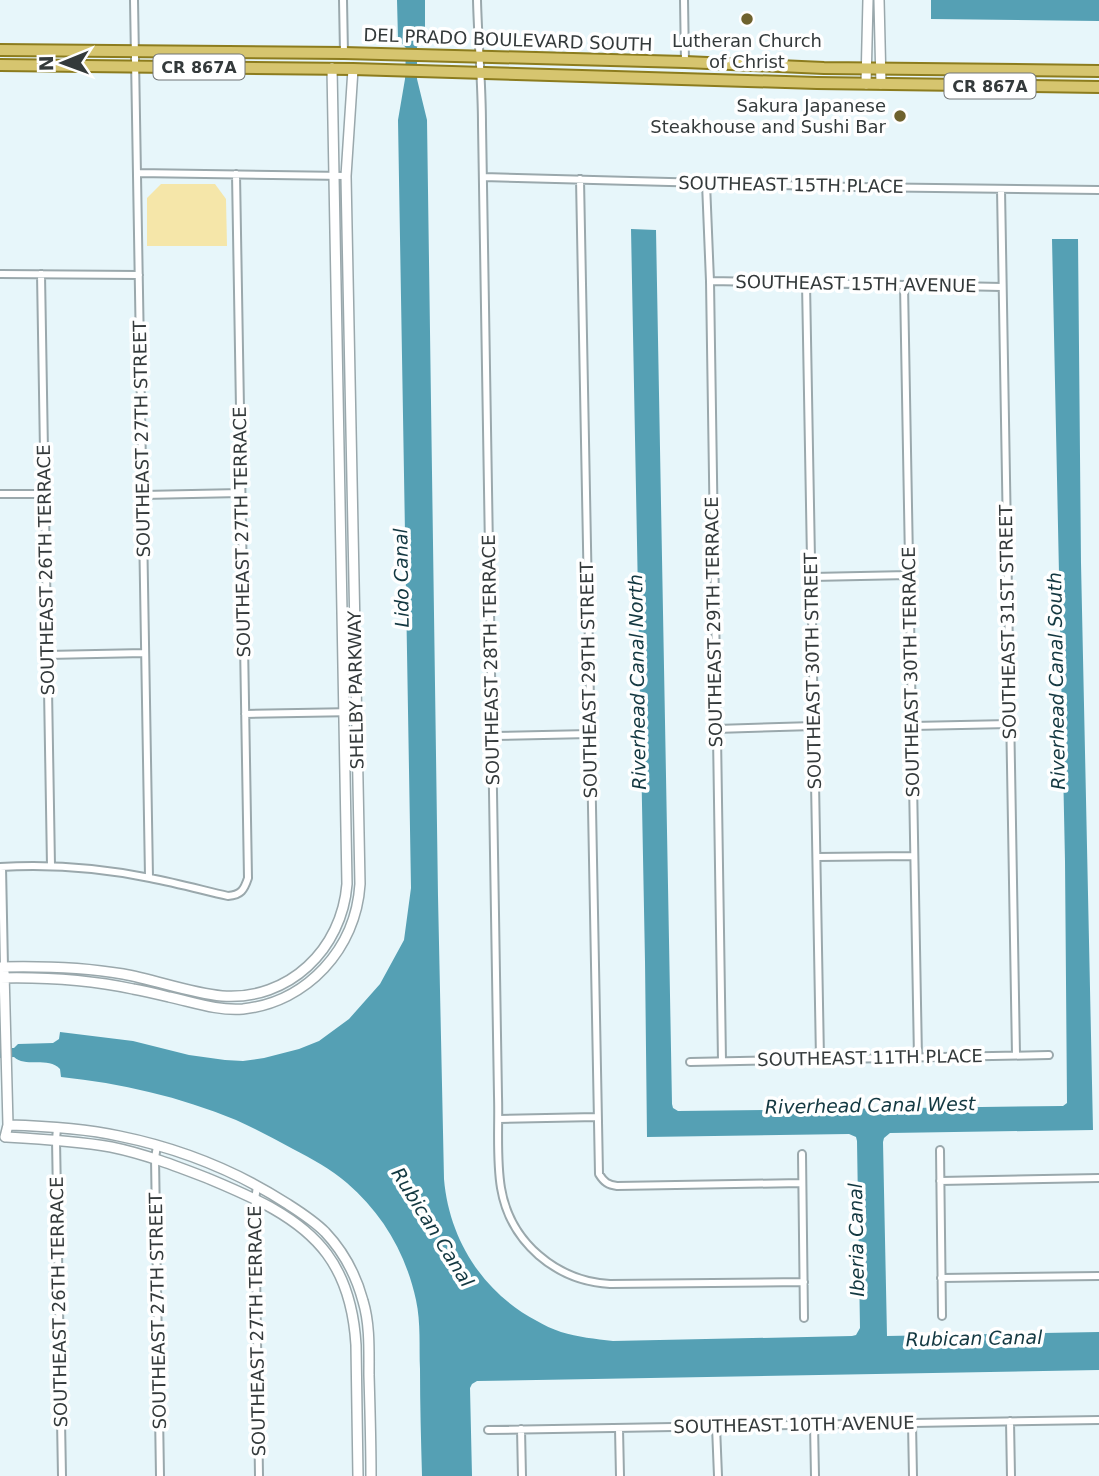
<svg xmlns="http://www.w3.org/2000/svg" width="1099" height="1476" font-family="'DejaVu Sans',sans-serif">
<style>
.green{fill:#f5e6a9}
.water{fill:#55a0b4}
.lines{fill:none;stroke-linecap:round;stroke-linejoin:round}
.street-casing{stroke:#9aa8ac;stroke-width:10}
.secondary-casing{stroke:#9aa8ac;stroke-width:12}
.primary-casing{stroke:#8c7c1e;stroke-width:14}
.street{stroke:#fff;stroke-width:6}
.secondary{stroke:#fff;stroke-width:9}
.primary{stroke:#d6c56f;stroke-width:10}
.poi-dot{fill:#6e622e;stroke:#fff;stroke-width:2.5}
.labels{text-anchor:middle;stroke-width:7;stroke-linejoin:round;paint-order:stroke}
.shield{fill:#fff;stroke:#717576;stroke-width:2}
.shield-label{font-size:16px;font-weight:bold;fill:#343a3b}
.street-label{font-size:18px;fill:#343a3b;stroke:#fff}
.poi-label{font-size:18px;fill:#343a3b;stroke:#fff}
.water-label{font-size:19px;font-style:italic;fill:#133841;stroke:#fff}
</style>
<rect width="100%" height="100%" fill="#e7f6fa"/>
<path class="green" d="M161,184H215L226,199L227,246H147V198Z"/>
<path class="water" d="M397,0H425V34L417,47V79L427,120L438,896L444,1179C449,1239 483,1293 537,1321C544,1325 552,1329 561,1332C578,1337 595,1339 613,1341L852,1336L856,1335L860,1328L857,1141L856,1137L849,1134L647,1137L645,961L631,229L656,230L672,1104L673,1108L678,1111L1063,1106L1067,1103L1065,861L1052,239H1078L1081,563L1093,1130L890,1133L884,1138L883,1142L887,1336L1099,1332V1370L477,1381L472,1384L470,1388L472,1476H422C421,1440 420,1405 420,1369C419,1347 421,1323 416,1300C406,1254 383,1214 347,1183C331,1169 312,1159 293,1149C274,1139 256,1129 236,1120C180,1097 121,1083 61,1077L60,1069C48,1056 26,1068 14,1057L0,1058V1048H14L18,1044L53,1043L59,1039L60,1032L133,1041L189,1055L225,1060L243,1061L264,1058L299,1049L319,1041L349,1019L380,984L404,940L411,888L398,120L405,79L406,48L398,39Z
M931,0H1099V21L931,19Z"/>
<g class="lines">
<defs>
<path id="street" d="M134,0L149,877
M343,0L344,53
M477,0C478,42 482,83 482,125L498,1096C499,1126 496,1158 501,1188C510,1242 556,1281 610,1284L804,1282
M684,0L685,62
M137,173L346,176
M483,177L853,187L1099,190
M580,179L599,1174C604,1182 608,1185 617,1186L802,1183
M706,183L710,281L722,1061
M1001,189L1016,1055
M0,274L139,275
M41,274L51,866
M710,281L1002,287
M806,283L820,1059
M904,285L918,1058
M0,494H44
M143,495L241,493
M812,577L909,575
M47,655L145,653
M245,714L356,712
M912,726L1010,724
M716,729L814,726
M492,736L590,734
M817,857L914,856
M0,867C50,864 101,868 150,878C176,883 202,890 228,896C241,895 244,890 248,878L236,174
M2,867L4,967
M690,1062L1049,1055
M499,1119L597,1117
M57,1128L56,1140L62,1476
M157,1146L155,1158L160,1476
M940,1150L942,1316
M802,1154L804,1318
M940,1181L1099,1178
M257,1186L255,1200L259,1476
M941,1278L1099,1276
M1010,1421L1011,1476
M912,1423L913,1476
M814,1424L815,1476
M716,1426L718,1476
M619,1428L620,1476
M521,1429L522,1476
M488,1430L1099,1420"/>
<path id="secondary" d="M879,0L881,84
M866,84L868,0
M0,967C41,966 82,967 123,974C156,980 190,993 222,996C289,1001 342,949 347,884L332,68
M4,972L8,1125L5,1137C40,1139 76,1141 111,1147C145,1154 176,1166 207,1178C250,1196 299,1216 327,1254C347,1281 354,1312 356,1345L358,1476
M0,978C44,977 90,980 133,989C145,991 157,994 169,997C193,1002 217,1011 243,1009C307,1002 356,949 360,884L346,176L353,69
M8,1125C45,1126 83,1128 119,1136C178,1148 236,1171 286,1203C300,1212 313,1220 325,1232C343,1251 356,1275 363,1301C370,1324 369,1350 369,1375C370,1409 371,1442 371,1476"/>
<path id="primary" d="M0,50L344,53L685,62L824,68L1099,71
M0,65L353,69L817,83L1099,87"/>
</defs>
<use href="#street" class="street-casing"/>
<use href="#secondary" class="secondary-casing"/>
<use href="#primary" class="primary-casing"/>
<use href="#street" class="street"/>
<use href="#secondary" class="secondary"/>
<use href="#primary" class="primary"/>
</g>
<g class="poi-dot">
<circle cx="747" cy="19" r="7"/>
<circle cx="900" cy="116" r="7"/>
</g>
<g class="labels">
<g class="shield">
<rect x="153.5" y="54.5" width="91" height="25" rx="5"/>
<rect x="944.5" y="73.5" width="91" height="25" rx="5"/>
</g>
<g class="shield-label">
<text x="199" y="73">CR 867A</text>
<text x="990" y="92">CR 867A</text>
</g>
<g class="street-label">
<text transform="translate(508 40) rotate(2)" y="6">DEL PRADO BOULEVARD SOUTH</text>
<text transform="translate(791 185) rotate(1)" y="6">SOUTHEAST 15TH PLACE</text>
<text transform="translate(856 284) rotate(1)" y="6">SOUTHEAST 15TH AVENUE</text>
<text transform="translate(142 439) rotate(-91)" y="6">SOUTHEAST 27TH STREET</text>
<text transform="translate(242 532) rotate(-91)" y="6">SOUTHEAST 27TH TERRACE</text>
<text transform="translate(46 570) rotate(-91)" y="6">SOUTHEAST 26TH TERRACE</text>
<text transform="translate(714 622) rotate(-91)" y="6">SOUTHEAST 29TH TERRACE</text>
<text transform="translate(1008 622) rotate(-91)" y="6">SOUTHEAST 31ST STREET</text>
<text transform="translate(491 660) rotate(-91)" y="6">SOUTHEAST 28TH TERRACE</text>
<text transform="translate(813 671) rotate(-91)" y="6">SOUTHEAST 30TH STREET</text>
<text transform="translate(911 672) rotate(-91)" y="6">SOUTHEAST 30TH TERRACE</text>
<text transform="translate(589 680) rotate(-91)" y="6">SOUTHEAST 29TH STREET</text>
<text transform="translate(356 690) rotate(-91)" y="6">SHELBY PARKWAY</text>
<text transform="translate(870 1058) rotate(-1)" y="6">SOUTHEAST 11TH PLACE</text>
<text transform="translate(59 1302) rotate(-91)" y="6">SOUTHEAST 26TH TERRACE</text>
<text transform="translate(158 1311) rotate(-91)" y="6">SOUTHEAST 27TH STREET</text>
<text transform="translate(257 1331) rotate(-91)" y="6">SOUTHEAST 27TH TERRACE</text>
<text transform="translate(794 1425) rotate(-1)" y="6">SOUTHEAST 10TH AVENUE</text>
</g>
<g class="poi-label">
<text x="747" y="47">Lutheran Church<tspan x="747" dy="21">of Christ</tspan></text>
<text x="886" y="112" text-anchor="end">Sakura Japanese<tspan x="886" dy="21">Steakhouse and Sushi Bar</tspan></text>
</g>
<g class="water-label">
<text transform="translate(401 578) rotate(-91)" y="7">Lido Canal</text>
<text transform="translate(1056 681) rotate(-91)" y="7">Riverhead Canal South</text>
<text transform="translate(637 682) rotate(-91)" y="7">Riverhead Canal North</text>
<text transform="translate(870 1105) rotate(-1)" y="7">Riverhead Canal West</text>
<text transform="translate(433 1227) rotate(58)" y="7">Rubican Canal</text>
<text transform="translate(856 1240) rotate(-91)" y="7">Iberia Canal</text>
<text transform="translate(974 1338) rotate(-1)" y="7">Rubican Canal</text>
</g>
</g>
<g transform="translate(63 63) rotate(269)" stroke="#ffffff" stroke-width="5" paint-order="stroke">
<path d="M0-5L12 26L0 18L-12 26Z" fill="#343a3b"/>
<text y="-10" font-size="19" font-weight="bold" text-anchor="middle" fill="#343a3b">N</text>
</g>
</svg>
